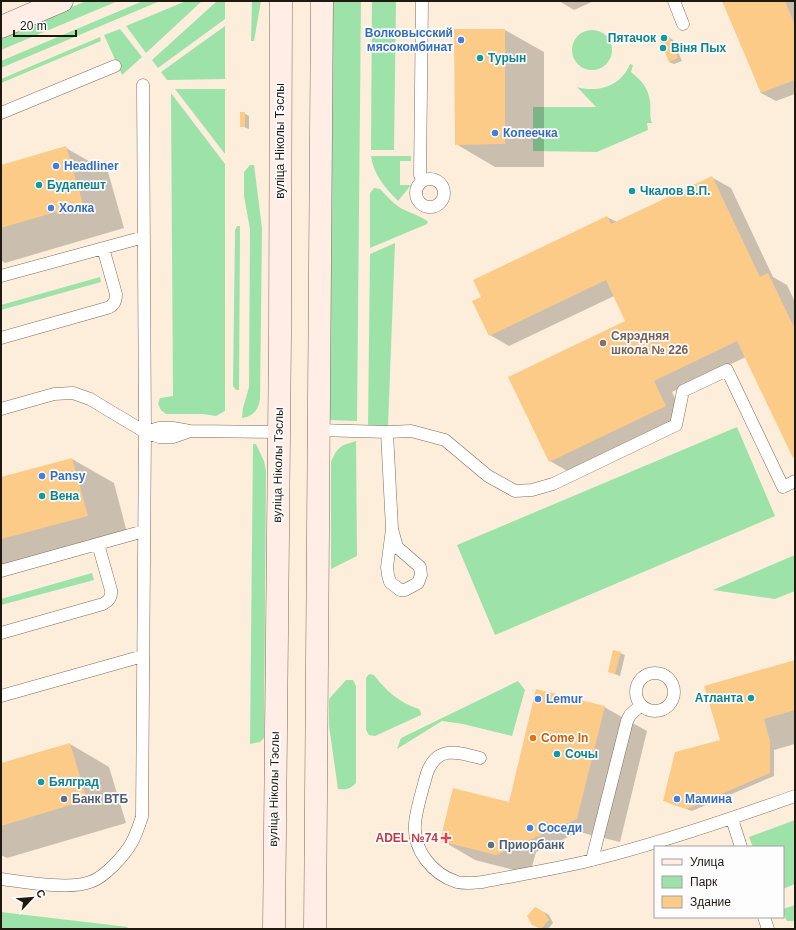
<svg xmlns="http://www.w3.org/2000/svg" width="796" height="930" font-family="Helvetica,sans-serif">
<style>
.green{fill:#9de2a9}
.shadow{fill:#0003}
.building{fill:#fccb88}
.lines{fill:none;stroke-linecap:round;stroke-linejoin:round}
.lane-casing{stroke:#7e6d59;stroke-width:13}
.secondary-casing{stroke:#7e6d59;stroke-width:23}
.lane{stroke:#fff;stroke-width:12}
.secondary{stroke:#ffede6;stroke-width:22}
.culture-dot{fill:#0f9aa8;stroke:#fdfdfd;stroke-width:1.5}
.shop-dot{fill:#3f7fe0;stroke:#fdfdfd;stroke-width:1.5}
.education-dot{fill:#8d6e63;stroke:#fdfdfd;stroke-width:1.5}
.food-dot{fill:#e8710a;stroke:#fdfdfd;stroke-width:1.5}
.service-dot{fill:#5c6f8a;stroke:#fdfdfd;stroke-width:1.5}
.health-dot{fill:#e0444e;stroke:#fdfdfd;stroke-width:1.5}
.labels{text-anchor:middle;stroke-width:3.5;stroke-linejoin:round;paint-order:stroke}
.shop-label{font-size:12px;font-weight:bold;fill:#366cbe;stroke:#fdfdfd;text-anchor:start}
.culture-label{font-size:12px;font-weight:bold;fill:#0d838f;stroke:#fdfdfd;text-anchor:start}
.street-label{font-size:12px;fill:#1f1910;stroke:#fdfdfd}
.education-label{font-size:12px;font-weight:bold;fill:#785e54;stroke:#fdfdfd;text-anchor:start}
.food-label{font-size:12px;font-weight:bold;fill:#c56008;stroke:#fdfdfd;text-anchor:start}
.service-label{font-size:12px;font-weight:bold;fill:#4e5e75;stroke:#fdfdfd;text-anchor:start}
.health-label{font-size:12px;font-weight:bold;fill:#be3a42;stroke:#fdfdfd;text-anchor:end}
</style>
<rect width="100%" height="100%" fill="#fdeedb"/>
<path class="green" d="M86,1H118L1,50V37Z
M143,1H160L1,68V61Z
M186,1H202L146,53L126,26Z
M217,1H225V19L158,68L152,60Z
M252,1H261L254,41H251Z
M333,1H361L357,421L329,420Z
M372,1H396L394,150H371Z
M225,26V79L167,80L161,72Z
M120,29L142,57L122,75L104,35Z
M572 50a20 20 0 1 1 40 0a20 20 0 1 1-40 0Z
M100,37L101,41L1,83V79Z
M630,64L633,65L631,72C641,80 648,87 650,101C651,108 649,116 652,123H647L648,130L597,152L533,151V107H596L577,87C599,93 621,86 630,64Z
M175,89H225V154Z
M171,93L225,164V411L216,416L203,414H166L161,410L158,404L160,398L173,396Z
M371,156H411V161H400V185H411L398,201C386,189 373,174 371,156Z
M250,165H254L262,228L260,399C259,410 252,417 242,418L243,408L249,387L250,229L244,196V172Z
M374,188L380,189C386,195 392,202 399,207C405,211 426,218 428,222L427,224L370,248V193Z
M237,226H240L239,390H236L233,386L235,230Z
M395,243L388,426L368,425L370,254Z
M100,277L101,282L1,310V305Z
M737,427L775,516L495,635L457,545Z
M356,441L357,556L331,569V462C338,446 340,446 356,441Z
M253,444H256L264,461L266,471L264,738L260,742L250,744Z
M795,555V591L775,599L713,590Z
M92,573L94,580L1,605V599Z
M369,674L374,675C386,691 400,703 419,709L421,713V715L375,736L369,735L366,730V678Z
M346,680H353L356,686V783C350,789 347,790 338,789L329,726V699Z
M518,681L525,690L512,736L463,724L442,721L397,749L401,738Z
M795,820V884L783,889V847H753L749,837Z
M795,905V921H787L783,913V909Z
M1,912L128,927L126,929H1Z"/>
<path class="shadow" d="M559,1H594L574,10Z
M724,1H795V94L776,101L761,93Z
M505,30L544,52V167H495L456,144Z
M669,37L673,40L682,61L674,64L669,62Z
M244,113L249,116V129L241,126Z
M66,148L108,172L124,228L5,263L1,260V166Z
M711,177L731,188L773,277L787,285L795,302V458L746,357L672,392L684,417L569,472L550,461L626,321L614,296L509,346L490,335L482,298L607,217L617,222Z
M72,459L114,483L129,540L1,567V478Z
M620,653L625,655L620,676L609,672Z
M795,661V744L774,750V776L692,811L669,803L721,740Z
M604,707L647,731L620,842L579,832L536,852L530,874L475,860L441,840L510,803Z
M70,744L109,767L126,823L7,858L1,855V764Z
M544,912L549,915L553,923L548,929H542L538,927Z"/>
<path class="building" d="M722,1H785L795,25V80L761,93Z
M454,29H505V144L455,145Z
M669,36L678,58L669,62L660,40Z
M240,112H245V127H240Z
M66,146L83,204L1,228V165Z
M712,176L760,277L768,273L795,329V457L793,458L737,341L654,381L666,406L549,462L508,377L625,321L606,280L489,336L472,301L481,297L473,280L607,216L611,224Z
M72,458L88,516L1,539V477Z
M613,650L621,652L615,674L608,672Z
M795,660V710L764,719L770,741V773L687,809L663,801L675,752L720,740L704,686Z
M536,689L605,706L577,819L496,855L440,841L453,788L509,802Z
M70,743L87,800L1,826V763Z
M535,907L544,912L549,920L541,929L532,925L527,916Z"/>
<g class="lines">
<defs>
<path id="lane" d="M422,1L420,175L423,181
M674,1L683,24
M1,113L115,66
M416 193a14 14 0 1 1 28 0a14 14 0 1 1-28 0Z
M1,276L144,237
M1,338L107,308C114,306 116,301 116,294L103,248
M1,409L54,394L73,393L90,399L145,432L159,437H173L190,431
M318,430L387,432L411,431L445,440L488,476L515,491L532,490L553,484L676,425L683,391L727,370L783,487L795,481
M145,432L159,428H173L190,431L279,432
M387,432L392,529L387,567L388,575L390,582L400,590H405L418,583L421,575L420,567L397,547L392,529
M1,571L144,531
M1,633L103,604C109,601 112,597 111,590L98,544
M636 692a19 19 0 1 1 38 0a19 19 0 1 1-38 0Z
M1,696L143,656
M480,758C458,752 437,745 427,773C423,788 416,809 415,824C413,850 432,874 457,882C465,884 473,883 482,882C518,875 556,869 592,860C661,843 728,820 795,796
M732,819L741,847
M592,860L627,721L630,715L641,705
M1,879C24,882 69,890 90,882C104,878 125,855 132,842C136,835 139,825 142,817L145,432L143,85
M764,917L768,929"/>
<path id="secondary" d="M1,27L62,1
M274,929L280,337L281,1
M315,929L322,1"/>
</defs>
<use href="#lane" class="lane-casing"/>
<use href="#secondary" class="secondary-casing"/>
<use href="#lane" class="lane"/>
<use href="#secondary" class="secondary"/>
</g>
<g class="culture-dot">
<circle cx="664" cy="38" r="4"/>
<circle cx="663" cy="48" r="4"/>
<circle cx="480" cy="58" r="4"/>
<circle cx="39" cy="185" r="4"/>
<circle cx="632" cy="191" r="4"/>
<circle cx="42" cy="496" r="4"/>
<circle cx="751" cy="698" r="4"/>
<circle cx="557" cy="754" r="4"/>
<circle cx="41" cy="782" r="4"/>
</g>
<g class="shop-dot">
<circle cx="461" cy="40" r="4"/>
<circle cx="495" cy="133" r="4"/>
<circle cx="56" cy="166" r="4"/>
<circle cx="51" cy="208" r="4"/>
<circle cx="42" cy="476" r="4"/>
<circle cx="538" cy="699" r="4"/>
<circle cx="677" cy="799" r="4"/>
<circle cx="530" cy="828" r="4"/>
</g>
<circle class="education-dot" cx="603" cy="343" r="4"/>
<circle class="food-dot" cx="533" cy="738" r="4"/>
<g class="service-dot">
<circle cx="64" cy="799" r="4"/>
<circle cx="491" cy="845" r="4"/>
</g>
<path class="health-dot" d="M444 832h4v4h4v4h-4v4h-4v-4h-4v-4h4z"/>
<g class="labels">
<g class="shop-label">
<text x="453" y="37" text-anchor="end">Волковысский<tspan x="453" dy="14">мясокомбинат</tspan></text>
<text x="503" y="137">Копеечка</text>
<text x="64" y="170">Headliner</text>
<text x="59" y="212">Холка</text>
<text x="50" y="480">Pansy</text>
<text x="546" y="703">Lemur</text>
<text x="685" y="803">Мамина</text>
<text x="538" y="832">Соседи</text>
</g>
<g class="culture-label">
<text x="656" y="42" text-anchor="end">Пятачок</text>
<text x="671" y="52">Віня Пых</text>
<text x="488" y="62">Турын</text>
<text x="47" y="189">Будапешт</text>
<text x="640" y="195">Чкалов В.П.</text>
<text x="50" y="500">Вена</text>
<text x="743" y="702" text-anchor="end">Атланта</text>
<text x="565" y="758">Сочы</text>
<text x="49" y="786">Бялград</text>
</g>
<g class="street-label">
<text transform="translate(280 141) rotate(-90)" y="4">вуліца Ніколы Тэслы</text>
<text transform="translate(278 465) rotate(-89)" y="4">вуліца Ніколы Тэслы</text>
<text transform="translate(274 789) rotate(-89)" y="4">вуліца Ніколы Тэслы</text>
</g>
<g class="education-label">
<text x="611" y="340">Сярэдняя<tspan x="611" dy="14">школа № 226</tspan></text>
</g>
<g class="food-label">
<text x="541" y="742">Come In</text>
</g>
<g class="service-label">
<text x="72" y="803">Банк ВТБ</text>
<text x="499" y="849">Приорбанк</text>
</g>
<g class="health-label">
<text x="438" y="842">ADEL №74</text>
</g>
</g>
<rect width="796" height="930" fill="none" stroke="#1f1910" stroke-width="4"/>
<rect x="654" y="846" width="130" height="72" fill="#fdfdfd" stroke="#a4a29e"/>
<rect x="662" y="859" width="20" height="6" fill="#ffede6" stroke="#a4a29e"/>
<text x="690" y="866" font-size="12" fill="#1f1910">Улица</text>
<rect x="662" y="876" width="20" height="12" fill="#9de2a9" stroke="#a4a29e"/>
<text x="690" y="886" font-size="12" fill="#1f1910">Парк</text>
<rect x="662" y="896" width="20" height="12" fill="#fccb88" stroke="#a4a29e"/>
<text x="690" y="906" font-size="12" fill="#1f1910">Здание</text>
<g transform="translate(32 898) rotate(64)" stroke="#fdfdfd" stroke-width="3" paint-order="stroke">
<path d="M0-3L7 15L0 10L-7 15Z" fill="#1f1910"/>
<text y="-6" font-size="11" font-weight="bold" text-anchor="middle" fill="#1f1910">С</text>
</g>
<path d="M14 30v6h62v-6" fill="none" stroke="#1f1910" stroke-width="2"/>
<text x="20" y="30" font-size="12" fill="#1f1910" stroke="#fdfdfd" stroke-width="3" paint-order="stroke">20 m</text>
</svg>
